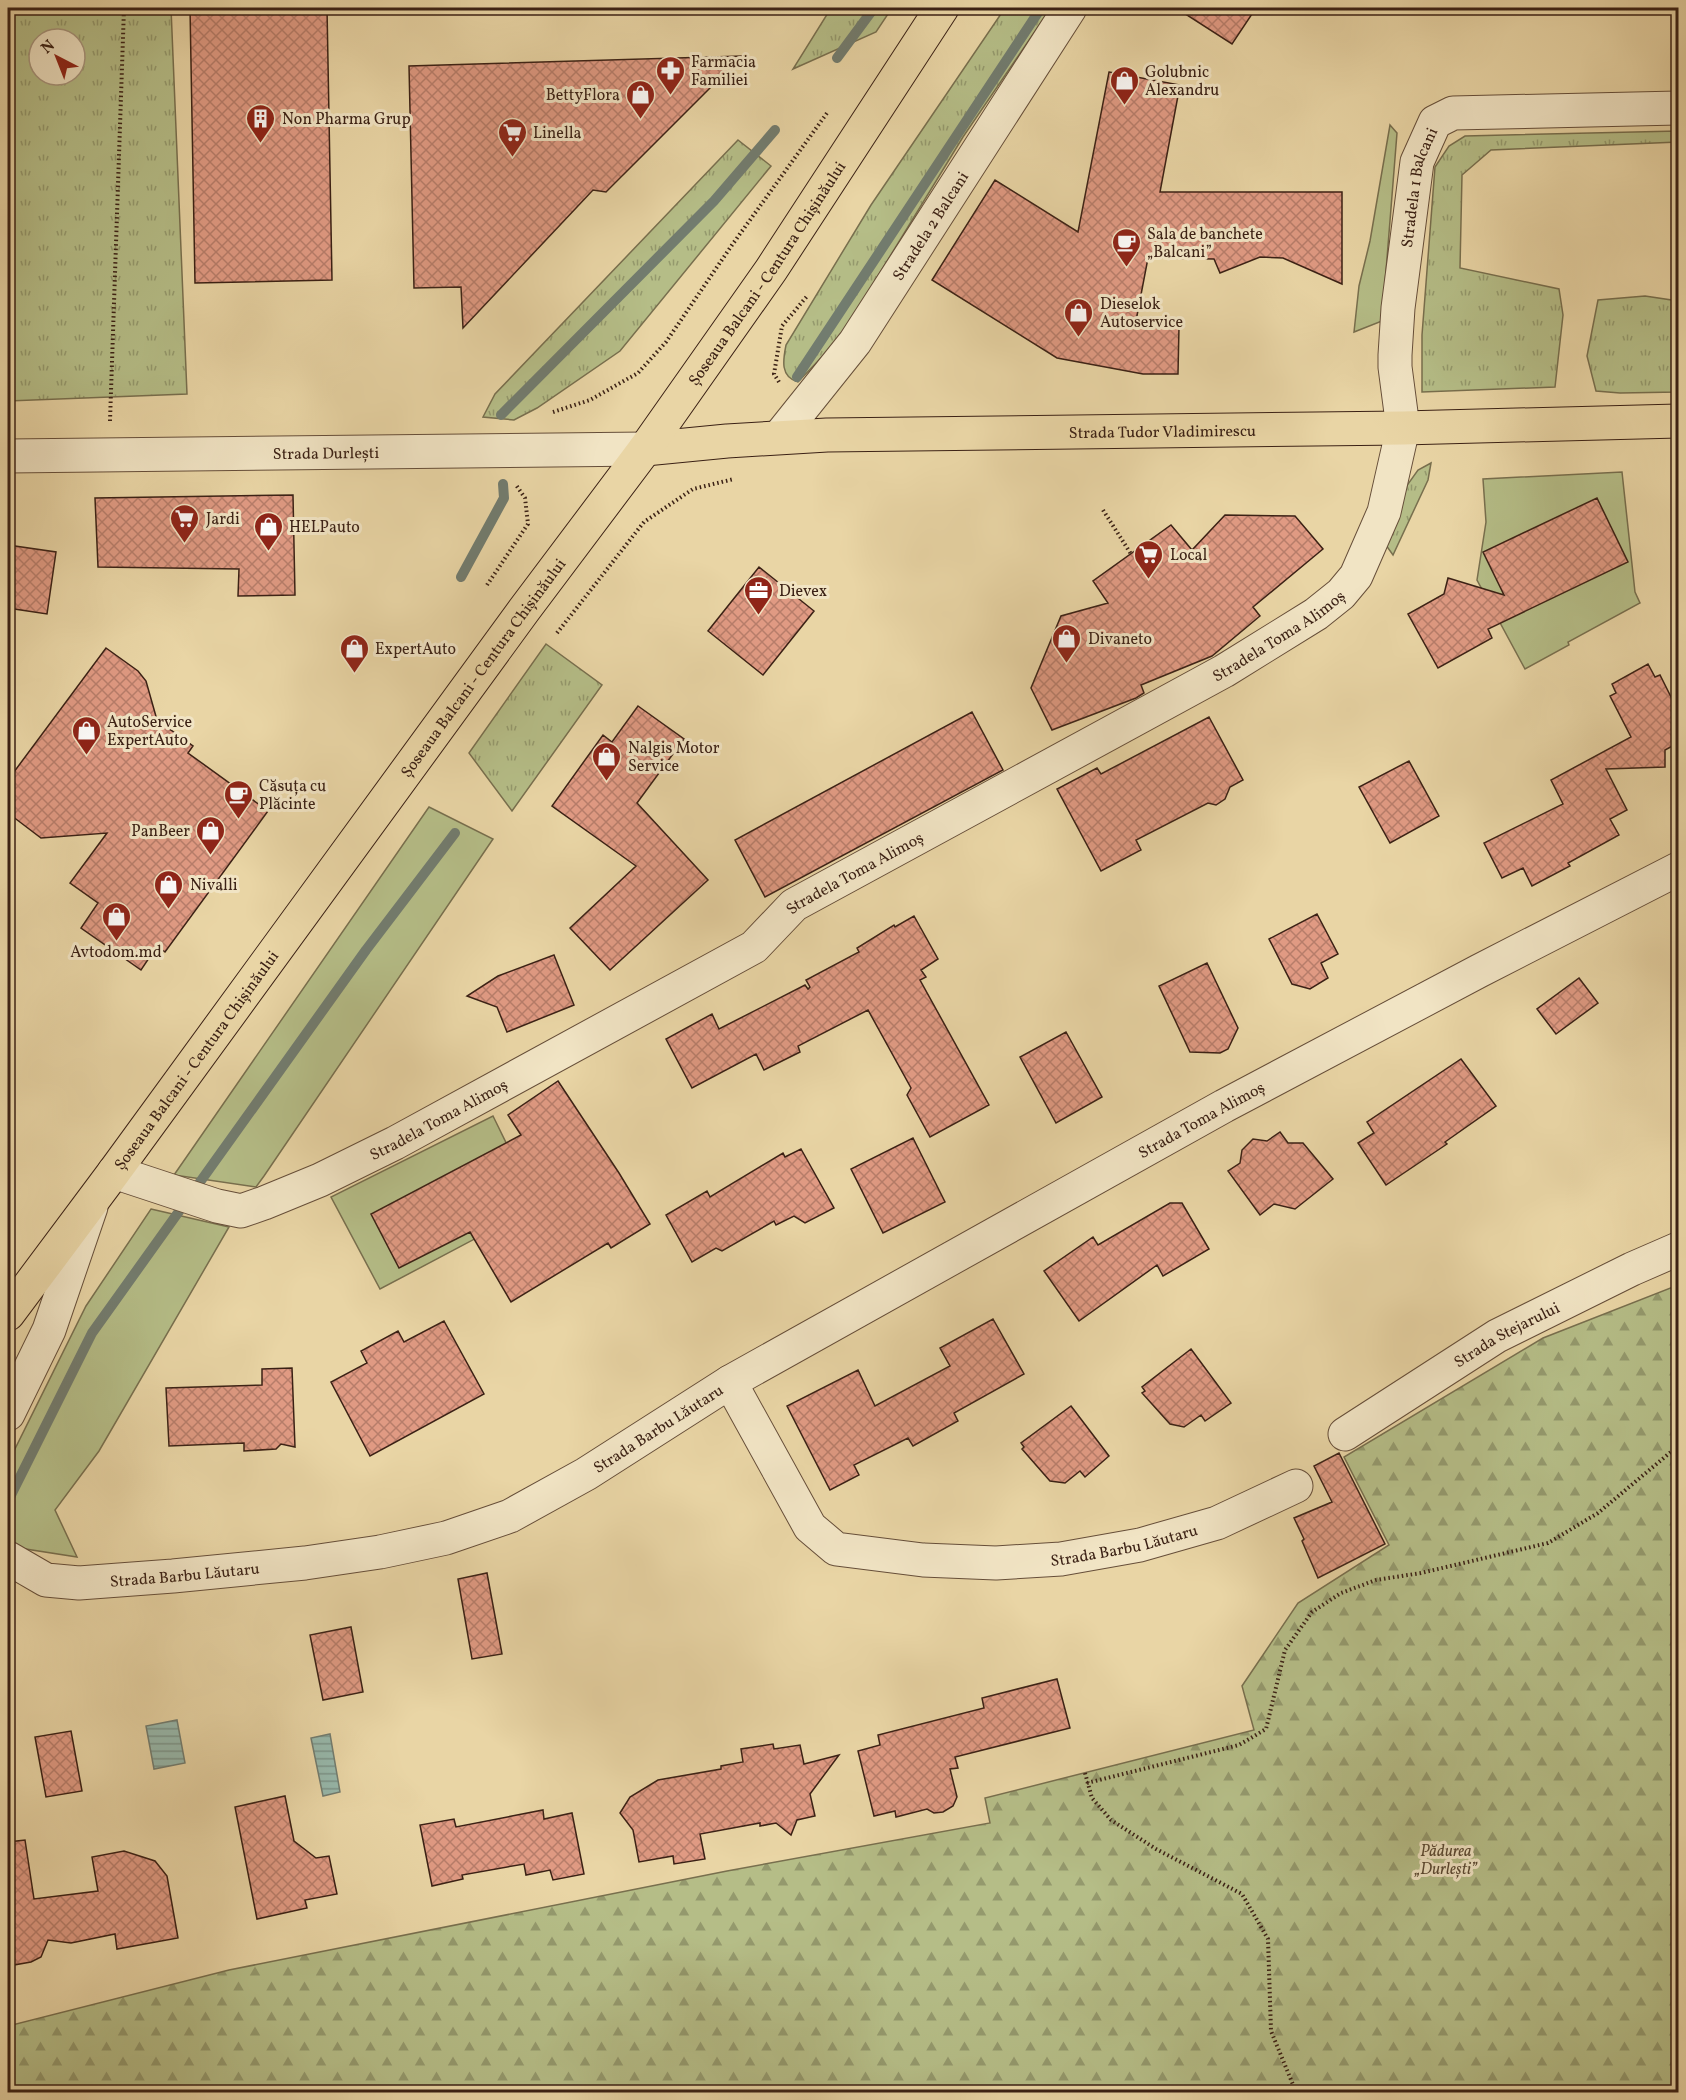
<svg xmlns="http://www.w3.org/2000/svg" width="1686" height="2100" font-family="Vollkorn,serif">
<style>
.grass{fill:url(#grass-tufts);stroke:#786f4e;stroke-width:1.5;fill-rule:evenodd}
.forest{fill:url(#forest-firs);stroke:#786f4e;stroke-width:1.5}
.garden{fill:#b5bd87;stroke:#786f4e;stroke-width:1.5}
.water{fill:url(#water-rules);stroke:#727c6f;stroke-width:1.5}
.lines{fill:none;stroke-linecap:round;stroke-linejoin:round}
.stream{stroke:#727c6f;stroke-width:10}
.building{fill:url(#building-cross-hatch);stroke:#3b2115;stroke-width:1.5}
.minor-casing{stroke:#664e39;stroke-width:35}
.tertiary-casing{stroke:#664e39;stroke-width:35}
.primary-casing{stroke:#3b2115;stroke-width:35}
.trunk-casing{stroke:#3b2115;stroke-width:35}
.path{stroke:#3b2115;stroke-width:4;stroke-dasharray:1.5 3;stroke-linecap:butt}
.minor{stroke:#f1e4c4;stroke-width:33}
.tertiary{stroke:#f1e4c4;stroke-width:33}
.primary{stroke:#e9d5a5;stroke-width:33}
.trunk{stroke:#e9d5a5;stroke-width:33}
.labels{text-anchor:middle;stroke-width:6;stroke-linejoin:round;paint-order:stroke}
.poi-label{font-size:16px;fill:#3b2115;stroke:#f1e4c4;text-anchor:start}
.street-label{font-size:16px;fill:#3b2115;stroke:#f1e4c4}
.park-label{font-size:16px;font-style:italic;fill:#5a4832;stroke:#f1e4c4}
</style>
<defs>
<pattern id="grass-tufts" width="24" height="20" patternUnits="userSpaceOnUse" patternTransform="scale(1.5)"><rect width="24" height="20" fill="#b5bd87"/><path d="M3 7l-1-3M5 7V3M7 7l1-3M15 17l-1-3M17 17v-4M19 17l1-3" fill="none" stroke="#94996d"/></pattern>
<pattern id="forest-firs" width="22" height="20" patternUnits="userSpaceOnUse" patternTransform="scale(1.5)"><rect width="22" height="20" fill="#b5bd87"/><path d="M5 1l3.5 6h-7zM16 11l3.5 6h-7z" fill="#94996d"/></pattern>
<pattern id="water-rules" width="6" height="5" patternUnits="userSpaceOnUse" patternTransform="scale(1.5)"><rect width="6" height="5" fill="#97b8ab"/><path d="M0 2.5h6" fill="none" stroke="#7c958a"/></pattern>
<pattern id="building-cross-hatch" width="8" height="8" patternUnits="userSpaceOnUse" patternTransform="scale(1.5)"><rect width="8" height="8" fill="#e09a83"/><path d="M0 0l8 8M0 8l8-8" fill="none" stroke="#b77d6a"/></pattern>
</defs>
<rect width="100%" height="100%" fill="#e9d5a5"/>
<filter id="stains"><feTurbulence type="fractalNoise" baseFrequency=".00333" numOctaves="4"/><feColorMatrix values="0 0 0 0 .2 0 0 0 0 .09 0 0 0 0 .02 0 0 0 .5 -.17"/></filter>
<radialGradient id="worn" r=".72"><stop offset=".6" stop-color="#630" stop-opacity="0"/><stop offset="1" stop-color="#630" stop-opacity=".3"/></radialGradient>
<path class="grass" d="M8,8H171L187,394L8,401ZM39,39H75V75H39Z
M831,8H892L876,32L793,69Z
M1005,8H1051L963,137L840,338L798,382C780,377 783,360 786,345L871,205Z
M1678,131V142L1491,150L1462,175L1460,268L1559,289L1563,315L1555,387L1422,392V335L1435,167L1449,146L1465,136Z
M738,140L771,166L620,351L537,408L514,420L483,417L495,394Z
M1645,296L1678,301V392L1620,393L1596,391L1587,356L1598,300Z
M1431,463L1428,480L1393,555L1383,541L1403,491L1418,470Z
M546,644L602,685L512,811L469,753Z"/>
<path class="forest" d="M1678,1285V2092H8V2026L229,1970L727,1871L990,1823L985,1798L1254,1730L1242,1686L1298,1603L1389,1545L1344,1457L1543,1338Z"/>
<path class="garden" d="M1390,125L1397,133L1382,321L1354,332L1359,286L1370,241Z
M1622,472L1635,592L1640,603L1568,642L1569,645L1525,669L1477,580L1486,522L1483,479Z
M429,807L493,839L264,1176L256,1187L174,1175Z
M493,1116L537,1206L380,1289L331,1197Z
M151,1209L229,1227L99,1451L55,1510L77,1557L13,1547L8,1523V1463L86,1306Z"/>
<path class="water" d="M177,1720L185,1763L154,1769L146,1726Z
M330,1734L340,1792L323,1796L311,1738Z"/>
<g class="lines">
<path class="stream" d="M837,58L874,8
M797,377L1041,8
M501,415L714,201L775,130
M461,577L504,498L503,484
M8,1497L11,1495L92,1333L366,950L455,833"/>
</g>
<path class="building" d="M190,8H327L332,280L195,283Z
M1176,8H1256L1232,44Z
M742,56L606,192L593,190L463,328L461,287L414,288L409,66Z
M1109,72L1180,85L1160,192H1342V284L1283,258L1260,257L1220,273L1214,259L1148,258L1135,326L1179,327L1178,374H1143L1057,358L932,280L995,180L1078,232Z
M293,495L295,595L238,596L239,569L98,567L95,498Z
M1597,498L1628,562L1488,629L1492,638L1438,668L1408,614L1444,594L1448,578L1504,595L1483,552Z
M1225,515L1295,516L1323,549L1253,607L1260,616L1212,656L1141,685L1144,693L1136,698L1052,730L1031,688L1061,616L1108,603L1093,581L1171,525L1192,550Z
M8,545L56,552L47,614L8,608Z
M759,567L814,611L763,675L708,631Z
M106,648L138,671L146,681L157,720L193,746L188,753L268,811L165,952L157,946L141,970L81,928L98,903L70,883L107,833L41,838L8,813V780Z
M1648,664L1655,677L1660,675L1678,711V743L1665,750V767L1606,769L1627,810L1610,819L1619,835L1568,863L1570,866L1532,886L1523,868L1502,878L1484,843L1563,804L1551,780L1631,737L1610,696L1616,693L1612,684Z
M638,706L684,739L637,803L708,880L610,970L570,928L636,866L552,806L603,735L612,742Z
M972,712L1003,770L765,897L735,840Z
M1209,717L1243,780L1230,787L1225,799L1216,805L1208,803L1136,840L1141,850L1101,871L1057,789L1097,768L1101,774Z
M1409,761L1439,816L1390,843L1359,787Z
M1317,914L1338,954L1321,963L1328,978L1310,989L1292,984L1269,939Z
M914,916L938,959L921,970L926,977L920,980L989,1105L930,1137L907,1095L911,1088L868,1010L798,1046L800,1052L764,1070L756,1054L692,1088L666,1039L712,1014L719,1029L805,985L808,989L810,987L806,980L859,952L857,948L894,925L895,927Z
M554,955L574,1005L507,1032L497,1007L467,996L498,976Z
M1207,963L1238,1028L1228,1049L1220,1053L1190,1052L1159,986Z
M1579,978L1598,1003L1556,1034L1537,1009Z
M1066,1032L1102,1097L1056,1123L1020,1057Z
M1461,1059L1496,1106L1445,1142L1447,1144L1386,1185L1358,1143L1374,1133L1367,1122Z
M558,1081L619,1173L650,1224L611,1248L608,1243L511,1302L470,1232L399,1268L371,1214L521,1135L508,1115Z
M1280,1132L1288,1143H1303L1333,1179L1295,1209L1274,1204L1260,1215L1228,1171L1240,1163L1242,1150L1253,1139L1267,1141Z
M913,1138L945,1202L883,1233L851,1169Z
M801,1149L834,1208L805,1223L794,1216L776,1225L774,1221L722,1251L716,1248L692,1262L666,1215L707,1191L710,1197L783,1153L785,1157Z
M1170,1203H1182L1209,1249L1163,1276L1157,1265L1079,1321L1044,1271L1093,1237L1098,1245Z
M993,1319L1024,1374L954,1413L958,1421L913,1446L908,1438L854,1465L859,1475L830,1490L787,1406L858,1370L875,1406L950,1366L940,1348Z
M444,1321L484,1394L370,1456L331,1382L367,1363L361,1351L398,1331L404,1342Z
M1191,1349L1231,1403L1205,1421L1201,1415L1184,1427L1170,1424L1142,1393L1145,1391L1142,1387Z
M292,1368L295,1447L281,1444L276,1449L244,1451V1443L169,1446L166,1388L262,1385V1369Z
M1071,1406L1109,1456L1085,1477L1080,1471L1065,1483L1050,1481L1022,1449L1024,1447L1021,1443Z
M1339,1453L1385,1544L1318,1578L1302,1541L1304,1539L1294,1518L1332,1502L1314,1466Z
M487,1573L502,1654L472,1659L458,1579Z
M351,1627L363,1692L323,1700L310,1635Z
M1057,1679L1070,1728L955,1757L958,1768L950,1769L957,1797L953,1806L943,1812L934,1813L927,1809L896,1817L895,1811L874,1816L858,1751L880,1745L878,1735L984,1708L982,1698Z
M71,1731L82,1791L46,1797L35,1737Z
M773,1744L774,1749L800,1745L804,1764L839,1755L810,1794L815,1816L797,1820L791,1835L776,1823L760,1826V1823L700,1834L705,1859L674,1864L673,1856L639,1862L633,1830L620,1813L630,1797L658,1780L721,1769V1766L743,1762L741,1749Z
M285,1796L294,1841L316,1858L329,1856L337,1894L305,1900L307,1908L257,1919L235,1807Z
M543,1810L544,1819L572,1813L584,1874L553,1880L550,1870L526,1875L524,1864L462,1875L463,1879L432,1886L420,1825L454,1819L456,1827Z
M25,1840L34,1899L98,1891L92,1857L124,1851L155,1861L167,1876L178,1938L117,1949L115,1934L71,1943L48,1940L41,1957L31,1962L8,1966V1842Z"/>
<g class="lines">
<defs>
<g id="minor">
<path id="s1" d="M779,437L855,342L1070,8"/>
<path id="s2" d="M114,1172L217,1206L241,1211L264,1203L320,1180L395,1143L754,947L794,905L1224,671L1316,614L1341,594L1356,576L1384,512L1403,428L1395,367V355L1398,308L1417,162L1435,122L1453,113L1678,108"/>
<path id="s3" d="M730,1382L810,1527L836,1549L923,1560L996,1563L1061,1559L1140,1545L1217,1523L1296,1486"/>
<path d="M8,1414L49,1330L91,1207"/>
<path id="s4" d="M1345,1434L1497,1336L1632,1269L1678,1249"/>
<path id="s5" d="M8,1558L46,1580L79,1583L173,1576L305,1563L380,1552L446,1538L510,1516L586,1474L730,1382L1224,1106L1479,971L1678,869"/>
</g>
<g id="tertiary">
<path id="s6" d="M8,456L645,449"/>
</g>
<g id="primary">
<path id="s7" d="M645,449L727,441L827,435L1403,428L1678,421"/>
</g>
<g id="trunk">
<path id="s8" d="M8,1314L114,1172L524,610L645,449L771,270L942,8"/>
</g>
</defs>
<use href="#minor" class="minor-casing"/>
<use href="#tertiary" class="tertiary-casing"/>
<use href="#primary" class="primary-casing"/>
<use href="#trunk" class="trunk-casing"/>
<path class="path" d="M779,382L774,374L782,326L808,295
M553,412L590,400L638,373L666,342L732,245L827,113
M110,421L124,8
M1103,510L1131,554
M487,585L528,524L525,498L516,485
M557,633L644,522L693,489L734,479
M1085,1773L1092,1798L1111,1820L1156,1849L1242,1894L1268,1939L1271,2031L1296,2092
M1087,1783L1239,1745L1266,1729L1285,1650L1312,1612L1341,1593L1376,1580L1421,1573L1548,1543L1598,1513L1678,1446"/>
<use href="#minor" class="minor"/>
<use href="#tertiary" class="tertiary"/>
<use href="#primary" class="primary"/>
<use href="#trunk" class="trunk"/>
</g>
<defs>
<symbol id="pharmacy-pin" viewBox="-11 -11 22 30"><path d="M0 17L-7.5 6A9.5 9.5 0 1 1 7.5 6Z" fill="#8f2418" stroke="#f1e4c4"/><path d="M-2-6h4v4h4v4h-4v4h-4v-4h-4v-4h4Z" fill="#fff"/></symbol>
<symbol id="shop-pin" viewBox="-11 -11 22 30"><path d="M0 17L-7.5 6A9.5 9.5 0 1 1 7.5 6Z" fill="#8f2418" stroke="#f1e4c4"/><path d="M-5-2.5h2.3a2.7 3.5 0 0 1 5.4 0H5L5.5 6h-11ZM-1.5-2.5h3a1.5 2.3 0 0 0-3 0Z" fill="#fff"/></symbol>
<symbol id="building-pin" viewBox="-11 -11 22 30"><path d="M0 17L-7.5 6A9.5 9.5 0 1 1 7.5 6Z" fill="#8f2418" stroke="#f1e4c4"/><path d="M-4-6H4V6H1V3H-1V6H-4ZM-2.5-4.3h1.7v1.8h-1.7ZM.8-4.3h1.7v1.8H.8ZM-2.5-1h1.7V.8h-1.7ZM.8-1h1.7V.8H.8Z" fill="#fff"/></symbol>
<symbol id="supermarket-pin" viewBox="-11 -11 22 30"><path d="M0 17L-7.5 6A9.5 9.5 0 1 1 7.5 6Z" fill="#8f2418" stroke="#f1e4c4"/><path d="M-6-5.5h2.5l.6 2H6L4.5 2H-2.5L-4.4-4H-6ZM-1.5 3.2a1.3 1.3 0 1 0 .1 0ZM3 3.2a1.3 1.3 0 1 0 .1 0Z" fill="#fff"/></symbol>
<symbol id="cafe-pin" viewBox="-11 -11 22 30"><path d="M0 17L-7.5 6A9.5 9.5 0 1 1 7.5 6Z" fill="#8f2418" stroke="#f1e4c4"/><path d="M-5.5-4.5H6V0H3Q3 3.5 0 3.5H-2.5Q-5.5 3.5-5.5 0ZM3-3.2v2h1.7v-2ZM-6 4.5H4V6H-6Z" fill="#fff"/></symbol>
<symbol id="office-pin" viewBox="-11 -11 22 30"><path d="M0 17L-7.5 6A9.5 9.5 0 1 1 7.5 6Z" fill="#8f2418" stroke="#f1e4c4"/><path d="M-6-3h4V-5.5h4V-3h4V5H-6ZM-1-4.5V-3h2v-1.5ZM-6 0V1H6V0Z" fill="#fff"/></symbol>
</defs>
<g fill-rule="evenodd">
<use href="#pharmacy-pin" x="654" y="54" width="33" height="45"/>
<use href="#shop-pin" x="1108" y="64" width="33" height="45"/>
<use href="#shop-pin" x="624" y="78" width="33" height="45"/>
<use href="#building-pin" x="244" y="102" width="33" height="45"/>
<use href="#supermarket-pin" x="496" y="116" width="33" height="45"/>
<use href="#cafe-pin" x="1110" y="226" width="33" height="45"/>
<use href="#shop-pin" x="1062" y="296" width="33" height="45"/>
<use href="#supermarket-pin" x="168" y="502" width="33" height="45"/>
<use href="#shop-pin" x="252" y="510" width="33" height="45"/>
<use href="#supermarket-pin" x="1132" y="538" width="33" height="45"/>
<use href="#office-pin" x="742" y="574" width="33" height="45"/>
<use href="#shop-pin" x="1050" y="622" width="33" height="45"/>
<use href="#shop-pin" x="338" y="632" width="33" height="45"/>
<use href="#shop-pin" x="70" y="714" width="33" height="45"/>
<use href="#shop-pin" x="590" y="740" width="33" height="45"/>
<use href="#cafe-pin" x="222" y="778" width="33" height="45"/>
<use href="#shop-pin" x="194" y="814" width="33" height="45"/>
<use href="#shop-pin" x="152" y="868" width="33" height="45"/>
<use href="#shop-pin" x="100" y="900" width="33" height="45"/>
</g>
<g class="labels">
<g class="poi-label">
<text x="691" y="67">Farmacia<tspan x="691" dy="18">Familiei</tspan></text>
<text x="1145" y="77">Golubnic<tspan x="1145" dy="18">Alexandru</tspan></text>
<text x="620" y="100" text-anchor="end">BettyFlora</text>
<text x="282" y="124">Non Pharma Grup</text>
<text x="533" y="138">Linella</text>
<text x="1147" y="239">Sala de banchete<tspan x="1147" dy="18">„Balcani”</tspan></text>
<text x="1100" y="309">Dieselok<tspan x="1100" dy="18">Autoservice</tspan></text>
<text x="206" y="524">Jardi</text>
<text x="289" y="532">HELPauto</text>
<text x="1170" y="560">Local</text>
<text x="779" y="596">Dievex</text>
<text x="1088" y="644">Divaneto</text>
<text x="375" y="654">ExpertAuto</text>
<text x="107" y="727">AutoService<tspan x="107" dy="18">ExpertAuto</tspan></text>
<text x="628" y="753">Nalgis Motor<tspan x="628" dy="18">Service</tspan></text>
<text x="259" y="791">Căsuța cu<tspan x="259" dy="18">Plăcinte</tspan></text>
<text x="190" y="836" text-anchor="end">PanBeer</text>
<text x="190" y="890">Nivalli</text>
<text x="116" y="957" text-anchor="middle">Avtodom.md</text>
</g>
<g class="street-label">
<text dy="6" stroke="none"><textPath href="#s2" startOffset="1821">Stradela 1 Balcani</textPath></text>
<text dy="6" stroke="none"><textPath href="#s1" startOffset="260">Stradela 2 Balcani</textPath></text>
<text dy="6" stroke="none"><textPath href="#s8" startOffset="1288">Șoseaua Balcani - Centura Chișinăului</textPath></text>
<text dy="6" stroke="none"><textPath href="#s7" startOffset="518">Strada Tudor Vladimirescu</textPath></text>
<text dy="6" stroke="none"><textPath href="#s6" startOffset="318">Strada Durlești</textPath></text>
<text dy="6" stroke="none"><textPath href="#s2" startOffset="1323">Stradela Toma Alimoș</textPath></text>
<text dy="6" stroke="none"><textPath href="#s8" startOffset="802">Șoseaua Balcani - Centura Chișinăului</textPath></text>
<text dy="6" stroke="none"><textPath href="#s2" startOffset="837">Stradela Toma Alimoș</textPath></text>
<text dy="6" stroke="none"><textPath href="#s8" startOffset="316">Șoseaua Balcani - Centura Chișinăului</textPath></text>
<text dy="6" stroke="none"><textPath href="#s2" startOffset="351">Stradela Toma Alimoș</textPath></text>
<text dy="6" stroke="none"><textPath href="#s5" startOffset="1312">Strada Toma Alimoș</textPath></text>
<text dy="6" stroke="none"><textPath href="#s4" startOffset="190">Strada Stejarului</textPath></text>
<text dy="6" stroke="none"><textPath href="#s5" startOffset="687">Strada Barbu Lăutaru</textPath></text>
<text dy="6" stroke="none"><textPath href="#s3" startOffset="490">Strada Barbu Lăutaru</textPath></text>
<text dy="6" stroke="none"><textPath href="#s5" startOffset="183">Strada Barbu Lăutaru</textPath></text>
</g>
<g class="park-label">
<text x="1446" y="1856">Pădurea<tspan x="1446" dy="18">„Durlești”</tspan></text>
</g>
</g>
<rect width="1686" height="2100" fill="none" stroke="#e9d5a5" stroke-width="30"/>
<rect x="9" y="9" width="1668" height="2082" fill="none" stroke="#3b2115" stroke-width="3"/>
<rect x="15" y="15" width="1656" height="2070" fill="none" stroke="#3b2115" stroke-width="1.5"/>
<g transform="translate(57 57) rotate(318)"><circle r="28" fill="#f1e4c4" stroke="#a8967e" stroke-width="1.5"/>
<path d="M0-4.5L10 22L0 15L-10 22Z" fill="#8f2418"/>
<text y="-9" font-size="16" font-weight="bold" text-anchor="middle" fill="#3b2115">N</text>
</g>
<rect width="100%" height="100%" filter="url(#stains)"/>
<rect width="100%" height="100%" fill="url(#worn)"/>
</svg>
